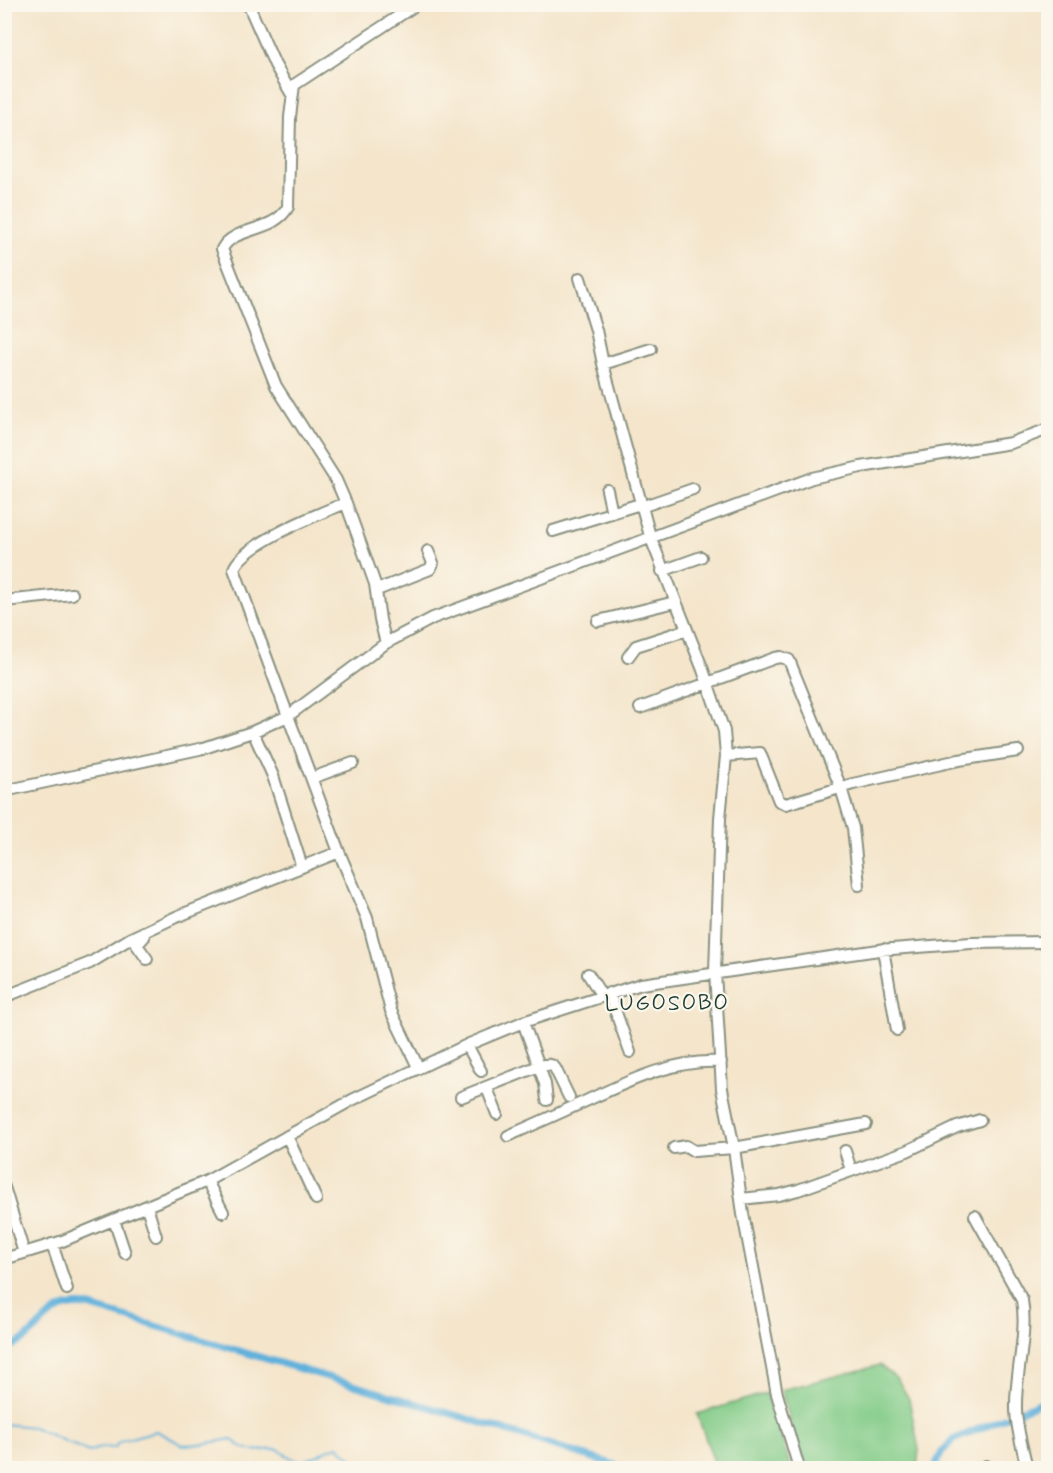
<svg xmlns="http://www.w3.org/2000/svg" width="1053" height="1473" font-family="Mynerve,sans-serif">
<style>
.green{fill:#81cb87;stroke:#50845e;stroke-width:1.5}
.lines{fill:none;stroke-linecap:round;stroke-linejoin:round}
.stream{stroke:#60b1db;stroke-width:2}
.canal{stroke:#60b1db;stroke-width:7}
.minor-casing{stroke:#8a9180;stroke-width:14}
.minor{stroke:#fff;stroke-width:10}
.labels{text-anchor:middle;stroke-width:4.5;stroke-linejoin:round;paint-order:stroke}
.quarter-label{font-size:22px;letter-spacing:1.5px;fill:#1f3d34;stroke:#fbf7ec}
</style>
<rect width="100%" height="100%" fill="#fbf7ec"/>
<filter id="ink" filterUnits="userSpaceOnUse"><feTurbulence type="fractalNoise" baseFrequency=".0167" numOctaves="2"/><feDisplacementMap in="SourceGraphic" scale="12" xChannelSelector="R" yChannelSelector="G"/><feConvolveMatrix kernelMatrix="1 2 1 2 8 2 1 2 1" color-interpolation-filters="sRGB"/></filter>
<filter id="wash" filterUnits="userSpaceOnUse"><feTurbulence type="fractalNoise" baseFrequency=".008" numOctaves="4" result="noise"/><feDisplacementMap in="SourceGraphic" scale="24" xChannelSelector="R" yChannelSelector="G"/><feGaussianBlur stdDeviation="1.35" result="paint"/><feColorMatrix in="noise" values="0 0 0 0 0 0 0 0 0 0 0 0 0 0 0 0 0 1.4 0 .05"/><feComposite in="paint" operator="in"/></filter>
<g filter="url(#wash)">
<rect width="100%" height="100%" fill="#f4e5cb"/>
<path class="green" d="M880,1365L898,1380L909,1399L919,1450L917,1468H805L781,1390Z
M767,1393L791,1468H716L697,1414Z"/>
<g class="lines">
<path class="stream" d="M4,1424L33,1427L89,1452L101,1447L114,1448L120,1441L156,1431L183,1445L203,1444L231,1439C250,1455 255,1450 278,1449C307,1473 312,1453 338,1446L354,1461L379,1462L386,1468"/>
<path class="canal" d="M4,1348C42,1341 41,1300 88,1306L472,1420L625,1468
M934,1468L942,1452L953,1440L1048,1399"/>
</g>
</g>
<g filter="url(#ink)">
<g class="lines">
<defs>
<path id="minor" d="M248,4L275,65L291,93
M417,4L294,85L290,117L288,207C274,233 234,226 222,249L276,386L336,480L346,503L375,584L380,620L386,643L288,716L339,852L367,918L391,1011L418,1067
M580,278L596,330L603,364
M651,349L603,364L650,536L703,670L724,731L726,756L720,818L715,972L722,1089L734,1148L743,1214L777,1394L799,1468
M607,490L612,513
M641,507L693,489
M553,531L640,504
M662,571L701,557
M377,590L430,569L433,563L428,551
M4,601L72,594
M598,621L675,602
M386,643L433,618L812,478L861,467L1011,443L1048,429
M628,657L636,646L686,630
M640,708L775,658L781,657L789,660L841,788L853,828L859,885
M253,732L273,776L302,867
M726,756L760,753L779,801L786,804L853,784L959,760L1018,751
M312,778L353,763
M4,791L204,748L252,732L288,716L234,569C243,544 320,513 346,503
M142,933L144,937L137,945L147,959
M883,949L897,1030
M588,974L602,996
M609,993L630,1052
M4,997L90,963L131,938L176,917L339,852
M467,1045L481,1071
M487,1088L497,1114
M461,1097L539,1066L523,1022
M547,1100L545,1084L539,1066C545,1065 551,1063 555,1068L569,1097
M287,1136L316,1199
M508,1136C535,1124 562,1112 588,1100C631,1080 674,1059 721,1062
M674,1148L686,1146L694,1151L734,1148L866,1124
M845,1151L851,1170
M207,1181L223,1212
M4,1187L24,1253
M741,1199L779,1195L798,1190L907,1151L957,1127L980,1120
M147,1207L156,1236
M975,1216L1022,1300C1028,1335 1015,1373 1016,1408C1016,1428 1023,1449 1027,1468
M114,1220L125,1253
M52,1244L67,1289
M4,1259L60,1242L207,1181L352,1100L467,1045L523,1022L641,984L879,950L971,943L1048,942
M986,1466L987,1468"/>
</defs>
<use href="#minor" class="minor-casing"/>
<use href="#minor" class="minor"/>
</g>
</g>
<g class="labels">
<g class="quarter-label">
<text x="667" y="1010">LUGOSOBO</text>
</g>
</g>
<rect width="1053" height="1473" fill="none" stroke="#fbf7ec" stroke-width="24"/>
</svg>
